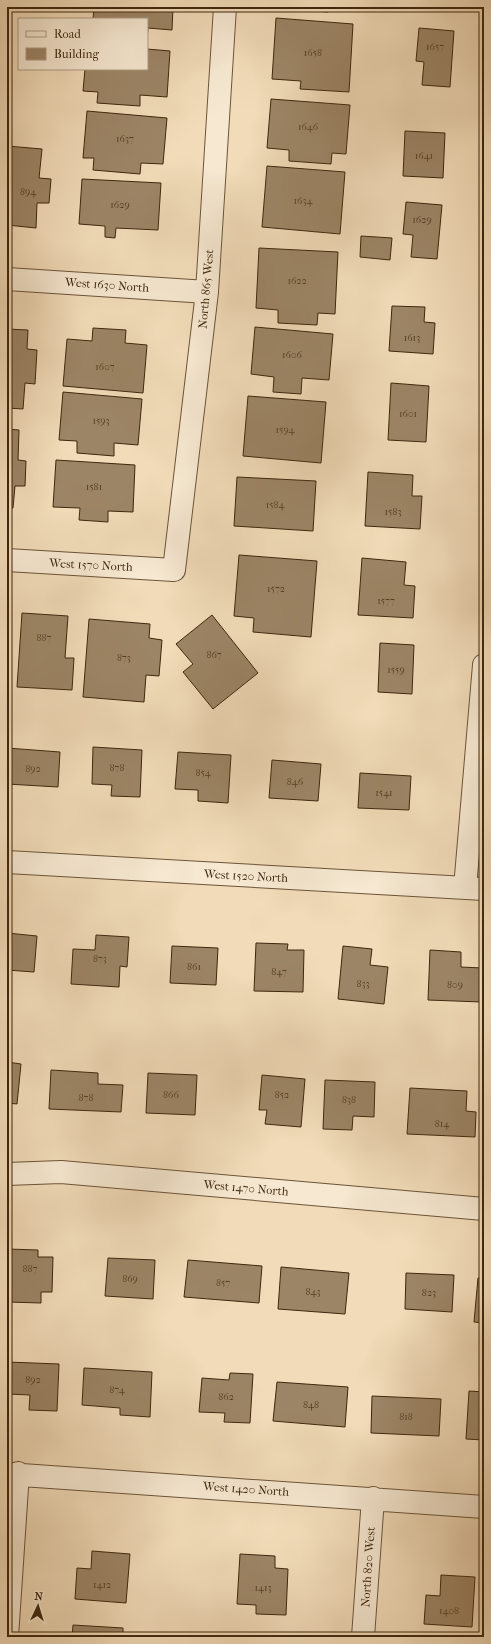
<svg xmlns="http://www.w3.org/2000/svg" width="491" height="1644" font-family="'IM FELL French Canon',serif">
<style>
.building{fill:#9c8566;stroke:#3f270d}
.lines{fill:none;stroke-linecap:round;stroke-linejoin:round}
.street-casing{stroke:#6c5438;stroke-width:24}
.street{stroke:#f6e8d1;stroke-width:22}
.labels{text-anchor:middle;stroke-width:3;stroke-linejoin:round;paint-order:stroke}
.number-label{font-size:10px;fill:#563e23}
.street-label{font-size:12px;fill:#3f270d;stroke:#f6e8d1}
</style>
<rect width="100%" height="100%" fill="#f1dbb8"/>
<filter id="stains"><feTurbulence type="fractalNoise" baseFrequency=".005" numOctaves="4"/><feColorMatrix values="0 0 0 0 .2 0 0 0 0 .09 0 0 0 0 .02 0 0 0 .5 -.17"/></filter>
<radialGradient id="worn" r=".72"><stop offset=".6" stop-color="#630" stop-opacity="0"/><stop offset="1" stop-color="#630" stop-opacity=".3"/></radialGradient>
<path class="building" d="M94,7H173L172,30L148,28L147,40V19H93Z
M300,7H328V12L300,10Z
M276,18L353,24L349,92L300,89L301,81L272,79Z
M419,28L454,31L450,87L422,85L424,62L416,61Z
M147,49L170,51L167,97L140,95V106L97,103L98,92L83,91L85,69H147Z
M271,99L350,105L346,154L332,153L331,164L289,161V150L267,148Z
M87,111L167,118L163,164L141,163L140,174L93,170L94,158H83Z
M405,131L445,133L443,178L403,176Z
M7,146L42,149L39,178L51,179L49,203H37L36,228L7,225Z
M267,166L345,172L340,234L262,227Z
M82,179L161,183L158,230L116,228L115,238L105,237V226L79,224Z
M406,202L442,205L437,259L411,257L413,235L403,234Z
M361,236L392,238L390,260L360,257Z
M259,248L338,252L335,314L318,313L317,325L278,323V310L256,308Z
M392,306L425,307L424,322L435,323L433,354L389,351Z
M255,327L333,334L329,380L302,378L301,394L273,392L274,377L251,374Z
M93,328L126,330L125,343L147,345L143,393L63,386L67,339L92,341Z
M7,329L28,330L27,349L37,350L35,384L25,383L23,409L7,408Z
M391,383L429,386L426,442L388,440Z
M63,392L142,399L138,445L114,443V456L77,453V441L59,440Z
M248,396L326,402L321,463L243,456Z
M7,429L19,430L18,460L26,461L25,486H15L13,508H7Z
M56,460L135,465L133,512L108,511V522L79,520L80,508L53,507Z
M368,472L413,475L412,496H422L420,529L365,526Z
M237,477L316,481L313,531L234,526Z
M239,555L317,561L311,637L253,632L254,618L234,616Z
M362,558L406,562L404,585L415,586L413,618L358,615Z
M22,613L68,616L65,658H74L72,690L17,687Z
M212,615L258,673L213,709L183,672L193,664L176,644Z
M89,619L150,624L149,638L162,640L159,676L146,675L144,702L83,697Z
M380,643L414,645L412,694L378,692Z
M93,747L142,750L140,797L111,796L112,785L92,784Z
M7,748L60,752L58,787L7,784Z
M178,752L231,755L228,803L198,801V790L175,789Z
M272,760L321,764L318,801L269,798Z
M360,773L411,776L409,810L358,808Z
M7,933L37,936L34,972L7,970Z
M96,935L129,937L127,967L120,966L119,987L71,984L73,949L95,950Z
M256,943L288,944L287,950H304L303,992L254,991Z
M172,946L218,948L216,985L170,983Z
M343,946L372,949L370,965L388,967L384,1004L338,999Z
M430,950L461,952V967L482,968L481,1002L428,1000Z
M7,1062L21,1064L17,1104L7,1103Z
M51,1070L98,1073V1084L123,1085L121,1112L49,1109Z
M148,1073L197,1075L195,1115L146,1113Z
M262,1075L305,1079L301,1127L265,1124L267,1110H259Z
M325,1080L375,1082L374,1117L353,1116L352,1130L323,1129Z
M410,1088L467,1091L466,1111L476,1112L475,1137L407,1134Z
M8,1249L38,1250V1257H53L52,1292H41V1303L7,1302Z
M108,1258L155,1260L153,1299L105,1296Z
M188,1260L262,1266L259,1303L184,1297Z
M281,1267L349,1273L345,1314L278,1309Z
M406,1273L454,1275L452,1312L405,1309Z
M478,1278H484V1323L474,1322Z
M7,1362L59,1364L57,1411L29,1410L30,1395L7,1394Z
M84,1368L152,1372L150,1417L120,1415V1408L82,1405Z
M230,1373L253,1374L250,1423L224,1422L225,1413L199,1412L202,1378L229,1380Z
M277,1382L348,1387L345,1427L273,1421Z
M469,1391L484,1392V1440L466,1439Z
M372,1396L441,1399L439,1436L371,1433Z
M92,1551L130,1554L126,1603L75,1599L77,1568L91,1569Z
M240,1554L275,1556V1568L288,1569L286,1615L256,1614V1605L237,1604Z
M441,1575L475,1577L472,1627L424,1624L426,1595L440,1596Z
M73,1625L123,1628V1637H72Z"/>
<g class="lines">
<defs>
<path id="street" d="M7,279L207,292
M7,560L174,570L207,292L225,7
M7,862L484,889
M465,888L484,665
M7,1174L61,1172L484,1209
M7,1474L484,1507
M7,1637L18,1473
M363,1637L373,1498"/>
</defs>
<use href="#street" class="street-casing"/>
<use href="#street" class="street"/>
</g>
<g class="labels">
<g class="number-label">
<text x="435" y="50">1657</text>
<text x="313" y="56">1658</text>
<text x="308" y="130">1646</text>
<text x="125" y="142">1637</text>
<text x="424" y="159">1641</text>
<text x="28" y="195">894</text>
<text x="303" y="204">1634</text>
<text x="120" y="208">1629</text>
<text x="422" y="223">1629</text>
<text x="297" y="284">1622</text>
<text x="412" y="341">1613</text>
<text x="292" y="358">1606</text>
<text x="105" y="370">1607</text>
<text x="408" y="417">1601</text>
<text x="101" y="424">1593</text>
<text x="285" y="433">1594</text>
<text x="94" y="490">1581</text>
<text x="275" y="508">1584</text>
<text x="393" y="515">1583</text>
<text x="276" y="592">1572</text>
<text x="386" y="604">1577</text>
<text x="44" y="641">887</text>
<text x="214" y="658">867</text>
<text x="124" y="661">873</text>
<text x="396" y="673">1559</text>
<text x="117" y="771">878</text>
<text x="33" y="772">892</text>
<text x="203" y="776">854</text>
<text x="295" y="785">846</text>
<text x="384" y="796">1541</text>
<text x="100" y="962">873</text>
<text x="194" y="970">861</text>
<text x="279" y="975">847</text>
<text x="363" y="987">833</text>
<text x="455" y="988">809</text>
<text x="171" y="1098">866</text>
<text x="282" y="1098">852</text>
<text x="86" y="1101">878</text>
<text x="349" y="1103">838</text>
<text x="442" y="1127">814</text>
<text x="30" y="1272">887</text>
<text x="130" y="1282">869</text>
<text x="223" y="1286">857</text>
<text x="313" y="1295">843</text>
<text x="429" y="1296">823</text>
<text x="33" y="1383">892</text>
<text x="117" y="1393">874</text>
<text x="226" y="1400">862</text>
<text x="311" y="1408">848</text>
<text x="406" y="1420">818</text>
<text x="102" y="1588">1412</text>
<text x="263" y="1591">1413</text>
<text x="449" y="1614">1408</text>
</g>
<g class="street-label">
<text transform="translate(107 285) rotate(4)" y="4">West 1630 North</text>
<text transform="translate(206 289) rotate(-85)" y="4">North 865 West</text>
<text transform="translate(91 565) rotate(3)" y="4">West 1570 North</text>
<text transform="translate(246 876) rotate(3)" y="4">West 1520 North</text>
<text transform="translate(246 1188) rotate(5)" y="4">West 1470 North</text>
<text transform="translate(246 1489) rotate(4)" y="4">West 1420 North</text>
<text transform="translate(368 1567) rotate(-86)" y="4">North 820 West</text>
</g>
</g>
<rect width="491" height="1644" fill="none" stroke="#f1dbb8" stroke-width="24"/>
<rect x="8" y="8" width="475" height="1628" fill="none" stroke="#3f270d" stroke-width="2"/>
<rect x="12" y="12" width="467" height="1620" fill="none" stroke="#3f270d"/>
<rect x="18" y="18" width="130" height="52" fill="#f6e8d1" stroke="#ad9b83"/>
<rect x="26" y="31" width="20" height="6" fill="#f6e8d1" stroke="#ad9b83"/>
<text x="54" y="38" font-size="12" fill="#3f270d">Road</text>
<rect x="26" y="48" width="20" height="12" fill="#9c8566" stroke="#ad9b83"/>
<text x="54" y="58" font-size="12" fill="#3f270d">Building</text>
<g transform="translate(38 1606) rotate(4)" stroke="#f6e8d1" stroke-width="3" paint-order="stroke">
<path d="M0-3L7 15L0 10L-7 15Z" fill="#3f270d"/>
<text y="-6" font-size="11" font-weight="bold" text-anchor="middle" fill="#3f270d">N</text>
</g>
<rect width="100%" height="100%" filter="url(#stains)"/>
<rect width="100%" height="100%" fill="url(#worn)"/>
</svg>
